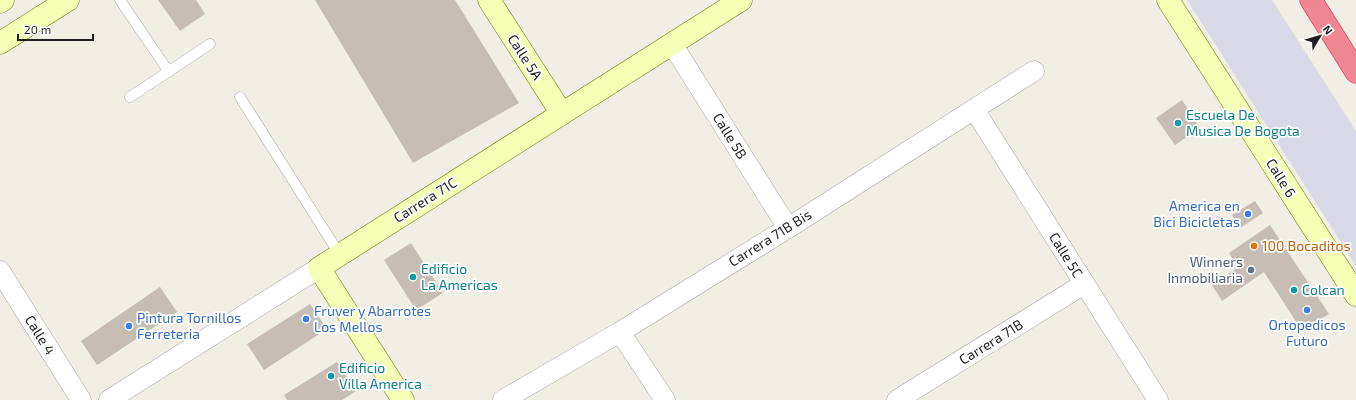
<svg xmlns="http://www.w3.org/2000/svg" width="1356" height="400" font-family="'Exo 2',sans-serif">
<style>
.plaza{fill:#dad9e7}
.building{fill:#c6bdb4}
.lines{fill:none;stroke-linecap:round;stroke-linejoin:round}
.lane-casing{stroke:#a6a6a6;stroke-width:11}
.street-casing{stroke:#a6a6a6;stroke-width:21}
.secondary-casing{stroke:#657d00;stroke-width:23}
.highway-casing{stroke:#ea174d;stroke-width:23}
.lane{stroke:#fff;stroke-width:10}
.street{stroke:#fff;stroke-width:20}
.secondary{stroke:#f5ffb5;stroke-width:22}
.highway{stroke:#ee8791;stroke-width:22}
.culture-dot{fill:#0f9aa8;stroke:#fff;stroke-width:1.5}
.shop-dot{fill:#3f7fe0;stroke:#fff;stroke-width:1.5}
.food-dot{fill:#e8710a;stroke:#fff;stroke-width:1.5}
.service-dot{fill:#5c6f8a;stroke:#fff;stroke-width:1.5}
.labels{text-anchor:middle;stroke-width:3.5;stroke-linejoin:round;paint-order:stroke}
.street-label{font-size:14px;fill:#1f1f1f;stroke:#fff}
.culture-label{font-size:14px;fill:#0d838f;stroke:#fff;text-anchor:start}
.shop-label{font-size:14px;fill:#366cbe;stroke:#fff;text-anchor:start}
.food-label{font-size:14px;fill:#c56008;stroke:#fff;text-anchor:start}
.service-label{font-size:14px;fill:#4e5e75;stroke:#fff;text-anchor:end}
</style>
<rect width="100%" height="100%" fill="#f1eee5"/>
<path class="plaza" d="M1187,0H1272L1356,131V266Z"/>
<path class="building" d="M158,0H196L205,14L180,31Z
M315,0H455L519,103L413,163Z
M1182,100L1200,128L1175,145L1156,118Z
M1255,201L1263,213L1240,228L1232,215Z
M1270,225L1329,314L1302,331L1264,272L1222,301L1212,285L1238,267L1229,253Z
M411,243L443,293L416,310L384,260Z
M160,287L177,312L97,365L81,341Z
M310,304L327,329L264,370L247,344Z
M337,362L356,391L342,400H287L284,395Z"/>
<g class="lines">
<defs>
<path id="lane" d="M120,0L169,72
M130,97L210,44
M240,97L340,255"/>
<path id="street" d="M672,44L788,228
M974,109L1158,400
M0,271L81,400
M620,332L665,400
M109,400L319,268
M503,400L620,332L788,228L1034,71
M897,400L1084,284"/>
<path id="secondary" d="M489,0L562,114
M1168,0L1356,295
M0,2L3,0
M0,43L68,0
M403,400L319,268L741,0"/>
<path id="highway" d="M1311,0L1356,72"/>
</defs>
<use href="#lane" class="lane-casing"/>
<use href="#street" class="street-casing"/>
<use href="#secondary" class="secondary-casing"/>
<use href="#highway" class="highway-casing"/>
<use href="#lane" class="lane"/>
<use href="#street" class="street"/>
<use href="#secondary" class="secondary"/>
<use href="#highway" class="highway"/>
</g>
<g class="culture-dot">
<circle cx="1178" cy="123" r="4"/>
<circle cx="413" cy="277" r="4"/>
<circle cx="1294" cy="290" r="4"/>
<circle cx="331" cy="376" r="4"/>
</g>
<g class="shop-dot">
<circle cx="1248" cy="214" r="4"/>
<circle cx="1307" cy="310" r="4"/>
<circle cx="306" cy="319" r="4"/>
<circle cx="129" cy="326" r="4"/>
</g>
<circle class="food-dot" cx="1254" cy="246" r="4"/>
<circle class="service-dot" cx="1251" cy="270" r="4"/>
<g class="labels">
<g class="street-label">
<text transform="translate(525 57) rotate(57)" y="5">Calle 5A</text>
<text transform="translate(730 136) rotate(58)" y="5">Calle 5B</text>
<text transform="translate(1281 178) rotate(58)" y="5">Calle 6</text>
<text transform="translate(425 200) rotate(-32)" y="5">Carrera 71C</text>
<text transform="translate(770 238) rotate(-32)" y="5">Carrera 71B Bis</text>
<text transform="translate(1066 255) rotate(58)" y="5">Calle 5C</text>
<text transform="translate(40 335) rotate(58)" y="5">Calle 4</text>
<text transform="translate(991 342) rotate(-32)" y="5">Carrera 71B</text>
</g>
<g class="culture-label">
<text x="1186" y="120">Escuela De<tspan x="1186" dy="16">Musica De Bogota</tspan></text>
<text x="421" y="274">Edificio<tspan x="421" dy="16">La Americas</tspan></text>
<text x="1302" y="295">Colcan</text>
<text x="339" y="373">Edificio<tspan x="339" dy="16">Villa America</tspan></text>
</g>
<g class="shop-label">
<text x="1240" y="211" text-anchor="end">America en<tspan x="1240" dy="16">Bici Bicicletas</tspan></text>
<text x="314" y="316">Fruver y Abarrotes<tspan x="314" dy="16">Los Mellos</tspan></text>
<text x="137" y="323">Pintura Tornillos<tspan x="137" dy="16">Ferreteria</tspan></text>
<text x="1307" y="330" text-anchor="middle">Ortopedicos<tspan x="1307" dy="16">Futuro</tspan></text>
</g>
<g class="food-label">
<text x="1262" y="251">100 Bocaditos</text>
</g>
<g class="service-label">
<text x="1243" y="267">Winners<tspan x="1243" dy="16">Inmobiliaria</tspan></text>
</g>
</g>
<g transform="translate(1320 36) rotate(52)" stroke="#ffffff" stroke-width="3" paint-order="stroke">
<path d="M0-3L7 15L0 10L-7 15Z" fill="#1f1f1f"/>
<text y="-6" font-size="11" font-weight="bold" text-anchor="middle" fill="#1f1f1f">N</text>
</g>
<path d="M18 34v6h75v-6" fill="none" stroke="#1f1f1f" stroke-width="2"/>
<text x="24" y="34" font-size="12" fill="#1f1f1f" stroke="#ffffff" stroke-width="3" paint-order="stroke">20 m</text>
</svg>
